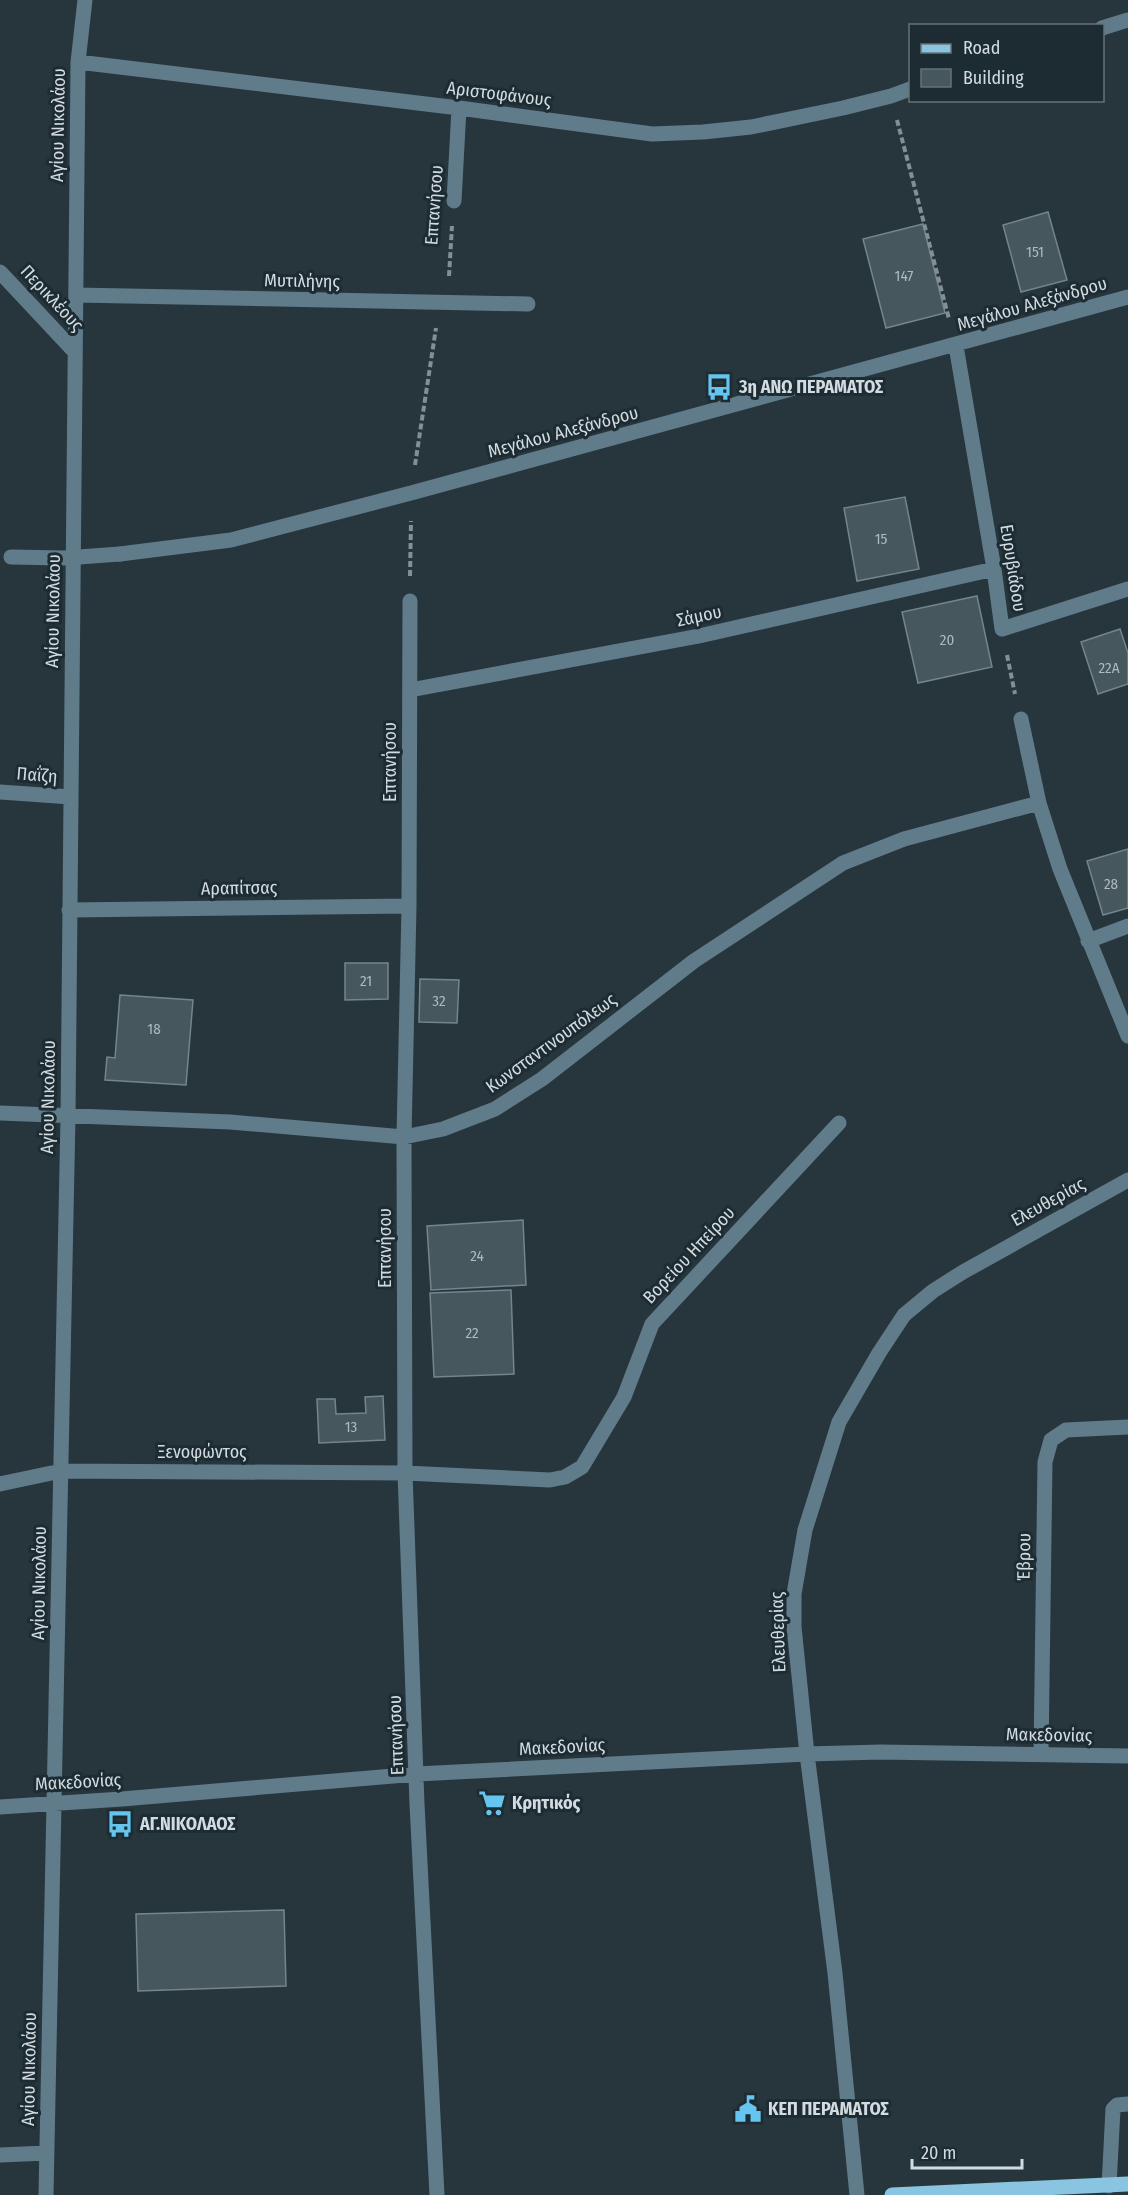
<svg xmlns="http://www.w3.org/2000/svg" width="1128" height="2195" font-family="'Fira Sans Condensed',sans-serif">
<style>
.building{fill:#46575e;stroke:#74858d;stroke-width:1.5}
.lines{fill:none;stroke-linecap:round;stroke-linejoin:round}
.path{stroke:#838f95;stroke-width:4;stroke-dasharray:6 3;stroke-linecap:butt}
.minor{stroke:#607c8a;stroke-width:15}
.major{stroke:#89c5e1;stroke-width:15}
.minor-bridge{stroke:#607c8a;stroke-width:15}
.labels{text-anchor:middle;stroke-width:6;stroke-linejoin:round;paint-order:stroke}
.number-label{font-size:15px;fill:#afbac0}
.street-label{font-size:18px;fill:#d2dbe0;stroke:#1d2c33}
.poi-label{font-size:18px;font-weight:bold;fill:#d2dbe0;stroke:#1d2c33;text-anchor:start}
</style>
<rect width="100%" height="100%" fill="#27363d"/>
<path class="building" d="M1048,212L1067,280L1021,292L1003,225Z
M923,224L945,313L886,328L863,239Z
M905,497L919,569L857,581L844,508Z
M977,596L992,667L918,683L902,612Z
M1120,629L1128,653V684L1098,694L1081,642Z
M1128,849V908L1103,915L1087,861Z
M345,963H388V999L345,1000Z
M420,979L459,980L457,1023L419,1022Z
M120,995L193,1000L186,1085L105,1080L107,1057L115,1058Z
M523,1220L526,1285L431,1290L427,1226Z
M511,1290L514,1374L434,1377L430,1293Z
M383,1396L385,1440L319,1443L317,1399H335L336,1414L366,1413L365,1397Z
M284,1910L286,1986L138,1991L136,1914Z"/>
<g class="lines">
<path class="path" d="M897,120L949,319
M449,276L452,226
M415,465L436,328
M410,576L411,521
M1007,655L1015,694"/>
<path class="minor" d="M1102,28L1128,20
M78,62L459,108L652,134L703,132L751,127L843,108L891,96L910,89
M454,201L459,108
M0,272L75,352
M76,295L528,304
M956,346L994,569L1002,629L1128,589
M120,554L231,540L411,493L1128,297
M410,601L409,906L404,1137L405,1473L417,1804L437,2195
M410,690L699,636L994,569
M1021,719L1039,803L1060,869L1128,1036
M0,792L71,797
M69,910L409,906
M1088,941L1128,926
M0,1113L230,1122L404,1137L443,1129L495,1109L542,1079L694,961L843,863L904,839L1039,803
M0,1484L61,1471L405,1473L550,1480L565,1477L582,1467L624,1397L652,1324L839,1123
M1041,1755L1045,1462L1051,1440L1066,1430L1128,1427
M0,1807L122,1799L417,1774L807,1754L881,1752L1128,1756
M0,2155L47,2153
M1109,2186L1113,2109L1117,2105L1128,2104
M46,2195L68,1117L78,62L85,0
M857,2195L835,1973L807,1754L794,1627V1594L805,1530L839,1422L879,1353L904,1315L933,1291L963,1272L1128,1180"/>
<path class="major" d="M892,2195L1128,2184"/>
<path class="minor-bridge" d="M11,557L65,558L120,554"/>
</g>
<defs>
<symbol id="bus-bare" viewBox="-9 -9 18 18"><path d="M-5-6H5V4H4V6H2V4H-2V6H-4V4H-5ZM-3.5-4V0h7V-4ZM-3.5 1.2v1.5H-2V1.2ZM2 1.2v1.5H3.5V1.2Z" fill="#65c5ee" stroke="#1d2c33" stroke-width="2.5" paint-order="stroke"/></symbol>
<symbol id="supermarket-bare" viewBox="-9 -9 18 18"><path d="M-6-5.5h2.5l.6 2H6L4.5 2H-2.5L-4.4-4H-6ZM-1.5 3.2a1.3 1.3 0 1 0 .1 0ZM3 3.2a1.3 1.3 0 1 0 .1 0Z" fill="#65c5ee" stroke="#1d2c33" stroke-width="2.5" paint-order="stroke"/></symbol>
<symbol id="civic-bare" viewBox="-9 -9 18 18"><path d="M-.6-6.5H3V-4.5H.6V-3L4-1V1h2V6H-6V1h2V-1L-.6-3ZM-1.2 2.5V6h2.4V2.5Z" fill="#65c5ee" stroke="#1d2c33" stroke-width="2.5" paint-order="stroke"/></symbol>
</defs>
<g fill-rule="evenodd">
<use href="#bus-bare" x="700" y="368" width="38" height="38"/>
<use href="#supermarket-bare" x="473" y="1784" width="38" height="38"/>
<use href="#bus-bare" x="101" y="1805" width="38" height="38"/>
<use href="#civic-bare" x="729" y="2090" width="38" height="38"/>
</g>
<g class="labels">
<g class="number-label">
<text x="1035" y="257">151</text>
<text x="904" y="281">147</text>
<text x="881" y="544">15</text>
<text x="947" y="645">20</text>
<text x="1109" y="673">22A</text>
<text x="1111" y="889">28</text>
<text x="366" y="986">21</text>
<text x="439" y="1006">32</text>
<text x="154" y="1034">18</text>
<text x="477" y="1261">24</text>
<text x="472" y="1338">22</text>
<text x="351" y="1432">13</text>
</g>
<g class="street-label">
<text transform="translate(499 94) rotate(7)" y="6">Αριστοφάνους</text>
<text transform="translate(58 125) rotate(-89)" y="6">Αγίου Νικολάου</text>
<text transform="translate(434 205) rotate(-86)" y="6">Επτανήσου</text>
<text transform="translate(302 281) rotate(1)" y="6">Μυτιλήνης</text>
<text transform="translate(52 298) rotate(47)" y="6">Περικλέους</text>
<text transform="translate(1032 304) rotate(-16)" y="6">Μεγάλου Αλεξάνδρου</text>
<text transform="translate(563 432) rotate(-15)" y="6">Μεγάλου Αλεξάνδρου</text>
<text transform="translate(1013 568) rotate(81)" y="6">Ευρυβιάδου</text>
<text transform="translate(53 611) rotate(-89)" y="6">Αγίου Νικολάου</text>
<text transform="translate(699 616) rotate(-12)" y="6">Σάμου</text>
<text transform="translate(390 762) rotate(-90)" y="6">Επτανήσου</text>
<text transform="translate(37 775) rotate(5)" y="6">Παΐζη</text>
<text transform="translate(239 888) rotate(-1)" y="6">Αραπίτσας</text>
<text transform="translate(551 1043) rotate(-36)" y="6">Κωνσταντινουπόλεως</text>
<text transform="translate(48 1097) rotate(-89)" y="6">Αγίου Νικολάου</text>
<text transform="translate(1048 1202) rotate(-29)" y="6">Ελευθερίας</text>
<text transform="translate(385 1248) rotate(-90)" y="6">Επτανήσου</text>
<text transform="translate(689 1255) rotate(-47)" y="6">Βορείου Ηπείρου</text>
<text x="202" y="1458">Ξενοφώντος</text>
<text transform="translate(1024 1557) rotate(-89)" y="6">Έβρου</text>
<text transform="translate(39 1583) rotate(-89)" y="6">Αγίου Νικολάου</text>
<text transform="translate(778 1632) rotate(-92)" y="6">Ελευθερίας</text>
<text transform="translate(396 1735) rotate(-92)" y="6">Επτανήσου</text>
<text transform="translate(1049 1735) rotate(1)" y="6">Μακεδονίας</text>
<text transform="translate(562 1747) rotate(-3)" y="6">Μακεδονίας</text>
<text transform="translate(78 1782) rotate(-3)" y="6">Μακεδονίας</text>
<text transform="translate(29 2069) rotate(-89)" y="6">Αγίου Νικολάου</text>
</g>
<g class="poi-label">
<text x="739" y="393">3η ΑΝΩ ΠΕΡΑΜΑΤΟΣ</text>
<text x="512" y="1809">Κρητικός</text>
<text x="140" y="1830">ΑΓ.ΝΙΚΟΛΑΟΣ</text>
<text x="768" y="2115">ΚΕΠ ΠΕΡΑΜΑΤΟΣ</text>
</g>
</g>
<rect x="909" y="24" width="195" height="78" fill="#1d2c33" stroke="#657278" stroke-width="1.5"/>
<rect x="921" y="44" width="30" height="9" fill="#89c5e1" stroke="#657278" stroke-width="1.5"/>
<text x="963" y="54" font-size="18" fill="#d2dbe0">Road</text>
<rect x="921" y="69" width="30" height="18" fill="#46575e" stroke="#657278" stroke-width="1.5"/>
<text x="963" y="84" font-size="18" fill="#d2dbe0">Building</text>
<path d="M912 2159v9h110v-9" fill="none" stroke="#d2dbe0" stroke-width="3"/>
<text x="921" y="2159" font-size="18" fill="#d2dbe0" stroke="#1d2c33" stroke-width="4.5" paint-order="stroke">20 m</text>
</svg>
